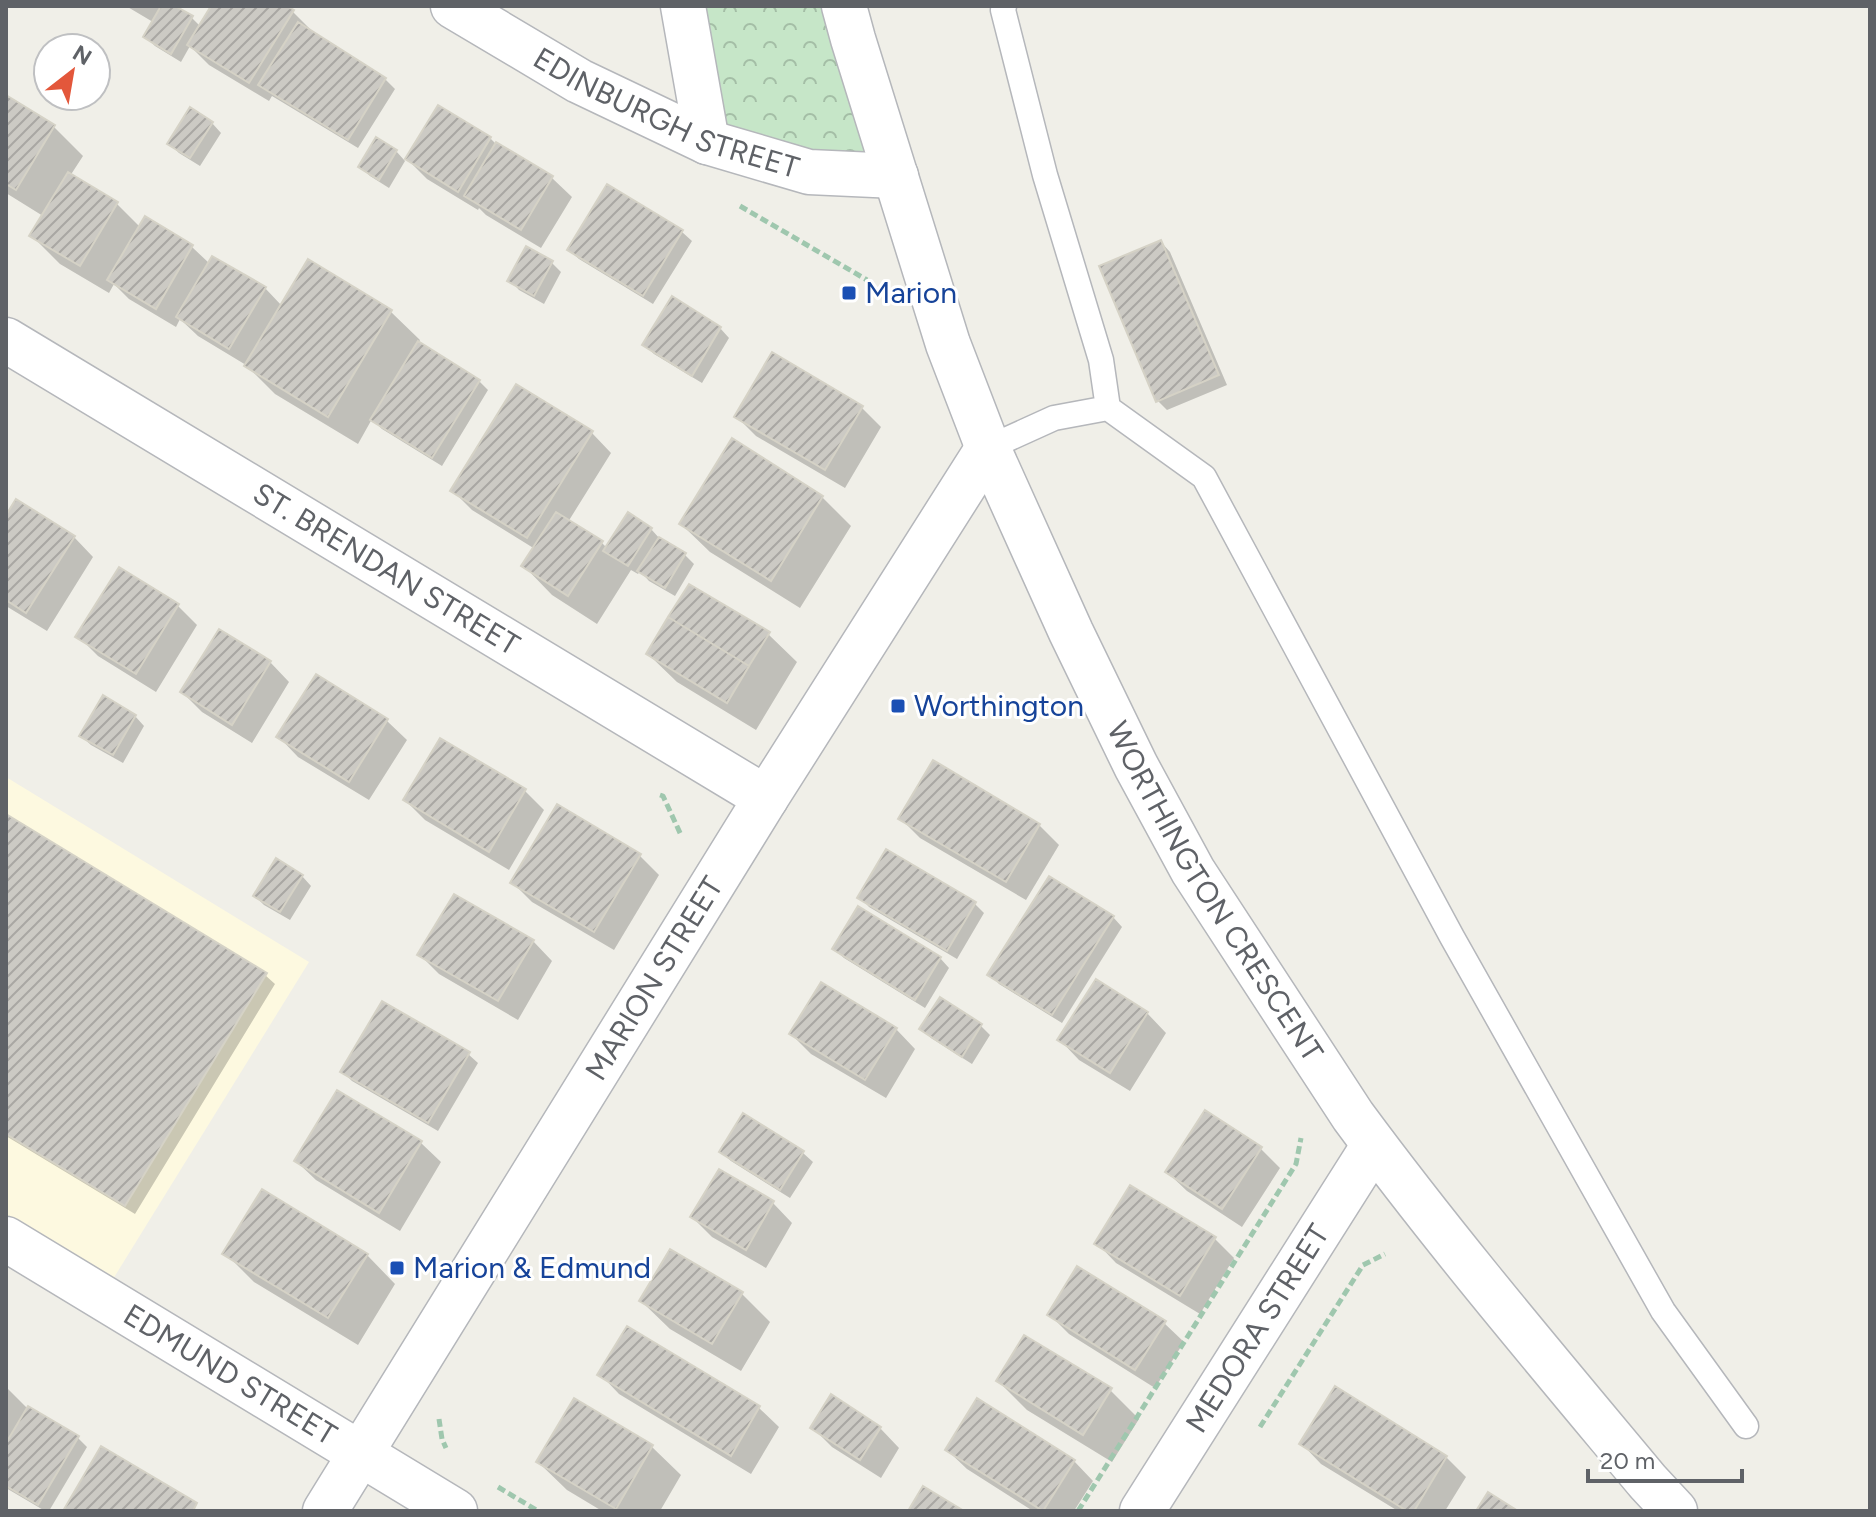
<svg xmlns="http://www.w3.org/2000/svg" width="1876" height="1517" font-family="Figtree,sans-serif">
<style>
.commercial{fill:#fdf9e0}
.forest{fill:url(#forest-crowns)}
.shadow{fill:#0003}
.building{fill:url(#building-hatch);stroke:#d5d2c6;stroke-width:2}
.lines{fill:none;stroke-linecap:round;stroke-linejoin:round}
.service-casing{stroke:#b5b7bb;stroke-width:27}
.minor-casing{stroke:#b5b7bb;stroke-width:47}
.tertiary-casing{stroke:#b5b7bb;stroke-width:47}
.path{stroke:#9fc7ae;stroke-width:5;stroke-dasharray:8 4;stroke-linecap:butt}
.service{stroke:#fff;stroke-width:24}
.minor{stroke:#fff;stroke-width:44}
.tertiary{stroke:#fff;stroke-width:44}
.transit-dot{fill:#1a4fb4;stroke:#fff;stroke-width:3}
.labels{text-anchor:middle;stroke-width:6;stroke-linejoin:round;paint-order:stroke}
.street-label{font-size:30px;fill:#5f6267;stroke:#fff}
.transit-label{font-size:30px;fill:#164399;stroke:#fff;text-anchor:start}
</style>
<defs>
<pattern id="forest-crowns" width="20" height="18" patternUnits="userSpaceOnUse" patternTransform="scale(2)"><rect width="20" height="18" fill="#c6e6c8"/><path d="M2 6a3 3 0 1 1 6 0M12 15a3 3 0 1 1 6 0" fill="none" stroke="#a4bea6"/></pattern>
<pattern id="building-hatch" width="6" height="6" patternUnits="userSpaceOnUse" patternTransform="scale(2)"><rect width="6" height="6" fill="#cccac4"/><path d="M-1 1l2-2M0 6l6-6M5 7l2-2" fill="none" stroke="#a9a7a3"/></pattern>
</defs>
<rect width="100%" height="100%" fill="#f0efe8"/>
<path class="commercial" d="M6,777L309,962L105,1292L6,1231Z"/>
<path class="forest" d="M680,6H848L899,171L703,138Z"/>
<path class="shadow" d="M126,6H180L178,10L192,18L201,27L213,6H283L293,12L312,31L311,33L385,79L395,89L358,148L272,96L269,101L209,65L190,46L181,62L155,46L145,36L153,22Z
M6,97L54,127L83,156L70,176L117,204L141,228L146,219L192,247L210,264L265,288L282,306L308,262L391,312L420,340L418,344L479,381L488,390L442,466L382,429L372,419L358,444L275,394L246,365L198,336L180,319L176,327L129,299L114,284L109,293L60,264L32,236L43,216L6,193Z
M212,123L221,133L200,166L179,153L170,144Z
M490,138L497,145L552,178L572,197L541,248L486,215L479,208L478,210L427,179L407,159Z
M396,151L405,161L389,188L370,176L361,167Z
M607,187L682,232L692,241L653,304L579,259L569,250Z
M1161,242L1170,252L1227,385L1167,410L1158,401Z
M552,263L561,272L544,304L519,290L510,280Z
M720,328L729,338L702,383L654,354L645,345Z
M862,408L881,427L845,488L756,436L736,416Z
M592,433L611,453L568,522L601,542L607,548L651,529L660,539L685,555L694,564L675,596L649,581L640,571L638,574L631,570L597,624L552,595L524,566L535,549L472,510L452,490Z
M822,497L851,526L800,608L710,552L681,524Z
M6,519L74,537L93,557L47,631L6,606Z
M178,606L197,625L156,692L98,656L78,636Z
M768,634L797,662L756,730L677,682L648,654Z
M270,662L289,682L252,743L202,712L182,692Z
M317,677L387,721L407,740L369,800L298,757L279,737Z
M135,716L144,726L123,763L91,745L81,736Z
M441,740L525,791L544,810L509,870L425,820L405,800Z
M6,816L265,975L275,984L135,1214L6,1136Z
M901,819L1039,825L1059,845L1026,900L920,838Z
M639,855L659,875L614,950L532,902L513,883Z
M302,876L311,886L290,920L264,905L255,896Z
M860,897L975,904L984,913L957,959L869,907Z
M1113,917L1122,927L1062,1023L999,984L990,974Z
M533,941L552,961L518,1020L439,974L420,955Z
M834,949L940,958L949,968L925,1008L844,958Z
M940,1000L981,1026L990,1035L972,1064L931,1038L922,1029Z
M1147,1013L1166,1033L1130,1091L1079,1060L1060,1040Z
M896,1029L915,1049L886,1098L811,1054L791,1034Z
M468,1054L478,1063L438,1131L352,1081L342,1071Z
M337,1092L421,1143L441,1162L400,1231L316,1180L296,1161Z
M744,1116L803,1153L813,1162L790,1198L731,1161L721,1152Z
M1260,1148L1280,1168L1242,1227L1187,1191L1167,1172Z
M719,1172L773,1203L792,1223L766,1268L712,1237L692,1217Z
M1131,1188L1215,1239L1234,1258L1200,1314L1116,1263L1097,1243Z
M225,1253L367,1255L395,1284L358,1345L254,1282Z
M742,1294L770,1322L741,1371L670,1329L641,1301Z
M1049,1314L1164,1323L1184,1342L1155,1388L1069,1334Z
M628,1328L759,1408L779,1427L751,1474L619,1394L600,1374Z
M998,1381L1110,1390L1139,1419L1112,1462L1027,1410Z
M6,1387L28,1409L77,1437L87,1447L49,1511H45L6,1488Z
M812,1427L880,1428L899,1448L881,1478L832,1447Z
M1302,1444L1446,1457L1466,1477L1445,1511H1398L1321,1464Z
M652,1447L681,1475L660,1511H602L567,1490L538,1462Z
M947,1450L1074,1461L1093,1481L1074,1511H1033L967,1469Z"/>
<path class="building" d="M161,6H175L193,16L171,54L143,37Z
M211,6H287L294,10L249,83L187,45Z
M298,22L386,78L348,140L258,85Z
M6,95L55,125L16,190L6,184Z
M438,105L491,137L458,192L405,159Z
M190,107L213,122L190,158L167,144Z
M376,137L397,150L379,180L358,167Z
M496,142L553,176L521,230L464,196Z
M68,172L118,202L80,266L29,236Z
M607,184L683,230L643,296L567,250Z
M145,216L193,245L156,309L107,280Z
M1161,240L1219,375L1156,402L1099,266Z
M526,246L553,261L534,296L507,281Z
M212,256L266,287L229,349L176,317Z
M308,259L392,310L328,417L244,366Z
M672,296L721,327L692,376L642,345Z
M418,341L480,380L432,458L370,420Z
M772,352L863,406L825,470L734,417Z
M516,384L593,431L527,538L450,491Z
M732,438L823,496L771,581L679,524Z
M16,499L75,536L26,613L6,600V515Z
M556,512L603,541L568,596L521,566Z
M628,512L652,528L628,566L603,551Z
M659,537L686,553L665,588L637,571Z
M119,567L179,604L136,674L75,637Z
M689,584L770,632L749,666L668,617Z
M668,617L749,666L727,703L646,654Z
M219,629L271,661L232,725L180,692Z
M316,674L388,719L349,782L276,737Z
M103,695L136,715L113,755L79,736Z
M440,738L526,789L489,852L403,800Z
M933,760L1040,824L1006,882L898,819Z
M557,804L641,854L594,932L510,883Z
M6,814L267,973L125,1206L6,1134Z
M886,849L976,902L947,951L857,898Z
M276,858L303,875L280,912L253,896Z
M1049,876L1114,916L1052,1015L987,975Z
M454,894L534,940L498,1001L417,955Z
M858,906L941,957L915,1000L832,949Z
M1096,979L1148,1012L1110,1073L1057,1040Z
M821,982L897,1028L865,1080L789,1034Z
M940,997L982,1024L962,1057L919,1029Z
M382,1001L470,1052L428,1123L340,1072Z
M337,1090L422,1141L379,1213L294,1161Z
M1205,1110L1262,1147L1222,1209L1165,1172Z
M743,1113L804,1151L780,1190L719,1152Z
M719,1169L774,1201L746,1250L690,1217Z
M1130,1185L1216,1237L1180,1296L1094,1244Z
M262,1189L368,1254L328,1318L222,1254Z
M670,1249L743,1292L712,1344L639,1301Z
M1077,1266L1166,1321L1135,1370L1047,1315Z
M627,1326L760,1406L731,1456L597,1375Z
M1024,1335L1112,1388L1083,1435L996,1381Z
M1335,1386L1447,1456L1414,1511H1407L1299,1444Z
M831,1394L881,1427L860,1460L810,1428Z
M574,1398L653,1445L616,1509L536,1462Z
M977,1398L1075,1460L1043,1511L945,1450Z
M28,1406L79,1436L38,1505L6,1486V1443Z
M101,1446L197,1503L193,1511H63Z
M923,1486L964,1511H908Z
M1488,1492L1518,1511H1476Z"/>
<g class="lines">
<defs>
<path id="service" d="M1004,6L1003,10L1045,175L1101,360L1108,408
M988,448L1054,418L1108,408L1204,477L1452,937L1663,1311L1746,1426"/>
<g id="minor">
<path id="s1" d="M453,6L579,81L707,142L809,172L896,176"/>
<path d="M683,6L707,142"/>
<path id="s2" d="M6,340L766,798"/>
<path id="s3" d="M6,1239L455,1511"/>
<path id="s4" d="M1142,1511L1374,1145"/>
</g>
<g id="tertiary">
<path id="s5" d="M844,6L853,39L948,344L988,448L1071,632L1136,766L1193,871L1353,1116C1446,1242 1548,1362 1648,1482L1675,1511"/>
<path id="s6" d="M325,1511L766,798L988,448"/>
</g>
</defs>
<use href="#service" class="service-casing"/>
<use href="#minor" class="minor-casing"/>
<use href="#tertiary" class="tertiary-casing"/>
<path class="path" d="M740,206L867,280
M660,795L663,796L681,835
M439,1419L442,1439L446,1448
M1260,1427L1363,1265L1385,1254
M498,1487L538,1511
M1078,1511L1296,1164L1301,1138"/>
<use href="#service" class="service"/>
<use href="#minor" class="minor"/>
<use href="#tertiary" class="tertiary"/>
</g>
<g class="transit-dot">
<rect x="841" y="285" width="16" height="16" rx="4"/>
<rect x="890" y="698" width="16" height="16" rx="4"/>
<rect x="389" y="1260" width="16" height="16" rx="4"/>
</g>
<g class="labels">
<g class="street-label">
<text dy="10" stroke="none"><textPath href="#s1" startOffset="240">EDINBURGH STREET</textPath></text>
<text dy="10" stroke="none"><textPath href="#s2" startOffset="444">ST. BRENDAN STREET</textPath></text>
<text dy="10" stroke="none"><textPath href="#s5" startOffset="964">WORTHINGTON CRESCENT</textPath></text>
<text dy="10" stroke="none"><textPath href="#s6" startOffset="626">MARION STREET</textPath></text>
<text dy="10" stroke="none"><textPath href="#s4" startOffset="216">MEDORA STREET</textPath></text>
<text dy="10" stroke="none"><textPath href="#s3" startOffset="262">EDMUND STREET</textPath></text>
</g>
<g class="transit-label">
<text x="865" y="303">Marion</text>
<text x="914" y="716">Worthington</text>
<text x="413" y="1278">Marion &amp; Edmund</text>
</g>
</g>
<rect width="1876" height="1517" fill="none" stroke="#5f6267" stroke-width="16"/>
<g transform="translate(72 72) rotate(31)"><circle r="38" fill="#ffffff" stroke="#bfc0c2" stroke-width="2"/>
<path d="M0-6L14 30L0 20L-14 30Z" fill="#e3573b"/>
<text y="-12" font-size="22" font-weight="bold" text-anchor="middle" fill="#5f6267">N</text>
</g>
<path d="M1588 1469v12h154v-12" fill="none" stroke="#5f6267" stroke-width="4"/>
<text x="1600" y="1469" font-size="24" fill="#5f6267" stroke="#ffffff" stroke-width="6" paint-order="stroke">20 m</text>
</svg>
